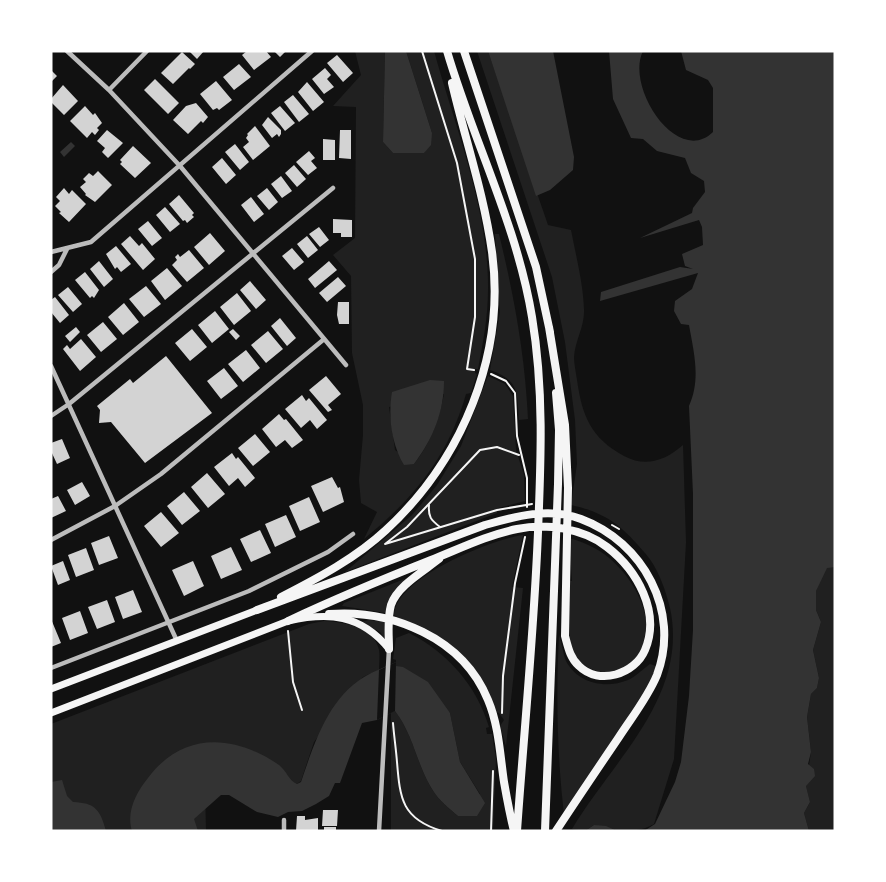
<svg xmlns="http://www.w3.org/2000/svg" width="886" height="882" font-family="Poppins,sans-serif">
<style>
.green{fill:#202020;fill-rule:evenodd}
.water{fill:#333}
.pier{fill:#111}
.building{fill:#d3d3d3}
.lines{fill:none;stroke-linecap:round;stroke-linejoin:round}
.path{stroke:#f5f5f5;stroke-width:2}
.minor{stroke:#bcbcbc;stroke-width:4.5}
.primary{stroke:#f5f5f5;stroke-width:7}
.trunk{stroke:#f5f5f5;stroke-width:8}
</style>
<rect width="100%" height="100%" fill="#111"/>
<path class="green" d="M355,51H385L383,142L393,153H424L432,133L406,51H434C455,127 489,210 488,290C488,317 483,343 478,369H475V373L477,374L471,393L466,394C448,457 414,498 364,539L377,512L361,503L359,480L363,435V405L352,353L351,276L333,255L355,238L356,107L333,106L361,75ZM444,394C439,420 431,442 414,464L395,450L389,407Z
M477,51H488L548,225L571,230C576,256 583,283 584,309C585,326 575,340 574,357C574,364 576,373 577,380C582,416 591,438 624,456C646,468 666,460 683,445L686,542L674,759L654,824C634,835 615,831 594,825L585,831L572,829C613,760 689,696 670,608C665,588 658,568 645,553C622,526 607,513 571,505L577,464L575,420L565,342L552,277Z
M495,234H499C514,296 525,354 528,419L519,420C517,392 519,380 490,370L500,312Z
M488,376L505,384L513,396L516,450L524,475L525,501L498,508L497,513L345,572L412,515L437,485L461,446Z
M835,525V831H809L804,813L810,802L806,786L811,752L807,717L811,694L817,688L819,678L813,650L821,622L816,610V591Z
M523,535L512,587L523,588L506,746L500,726L504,720L499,713L496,712C479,680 462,651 430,631C419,624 405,622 394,615C396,578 490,540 523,535Z
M569,538C580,541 595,547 604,554C632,574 662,623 638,657C623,677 590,678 576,656C572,651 570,641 569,635C565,619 568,598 569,581H572Z
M412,576L413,577L394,591L386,613L342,606L344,603Z
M369,620L385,622L387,642L380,632L361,622Z
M324,621C343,622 375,627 379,650C380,656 379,664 379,670L363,677L314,742L301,781L297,784L291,781L281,767L204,743L206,831H51V724L309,624Z
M409,633C447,652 477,686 489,727L486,728L487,734H492L496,759L493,831H391V713L395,711C415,737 417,769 436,795C442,803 451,810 458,816L480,794L460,762L450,713L396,666V660L393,659L396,638Z
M559,635C562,643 563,654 566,661C578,684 606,689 628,680C635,677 643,669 650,664L656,666L654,676L639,704L564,814C557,755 556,694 559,635Z"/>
<path class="water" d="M385,51H406L432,133L431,145L424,153H393L383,142Z
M488,51H553L574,157L573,170L550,190L536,196Z
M609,51H643C625,87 677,167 713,132V88L708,80L686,70L681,51H835V567L827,568L816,591V610L821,622L813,650L819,678L817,688L811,694L807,717L811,752L808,764L814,769L815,776L806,786L810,802L804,813L809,831H644L655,824L675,782L681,762L689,696L693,630V494L689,406C701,379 694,353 689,325L681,324L674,311L675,301L692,289L698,273L600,301L601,292L680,267L693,269L685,266L682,254L703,245L702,227L699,220L640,238L692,213L693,208L705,192L704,181L691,173L685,158L657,151L643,139L631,138L613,99Z
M71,142L75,146L64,157L60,152Z
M430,380L444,381C444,412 433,439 414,464L404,465C391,443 388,416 392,392Z
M396,662V666L403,667L428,682L450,713L460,762L485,803L477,816H458C451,810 442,803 436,795C417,769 415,737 395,711L377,720L362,723L340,783H335L329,796L316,804L302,811L288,812L278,817L257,812L229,795H221L194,819L198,831H132C126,812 136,793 148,778C183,731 234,734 279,765C287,771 288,780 297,784L301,782C314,744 328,699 364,677C374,671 385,667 396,662Z
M62,780L67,796L73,802C95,803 100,809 106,831H51V782Z
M594,825L606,826L617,831H585Z"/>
<path class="pier" d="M396,662L395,711L377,720L379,670Z"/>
<path class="building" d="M189,51H204L197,59Z
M247,51H266L271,57L254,70L242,55Z
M274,51H286L280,57Z
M182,52L195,64L190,69L189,68L173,84L161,73Z
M337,55L353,73L343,82L327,63Z
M239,64L251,77L234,90L223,77Z
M325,68L331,75L327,79L334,87L324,94L312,79Z
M51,70L57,76L51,82Z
M155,79L179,103L168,114L144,90Z
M216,81L232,100L219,110L217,108L213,110L200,94Z
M307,82L324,102L313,111L298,92Z
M63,85L78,101L64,115L51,102V99Z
M293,95L309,114L299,122L284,102Z
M196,103L208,117L203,123L201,121L188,134L173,120L186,106Z
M85,106L93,115L95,113L102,123L97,128L99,130L95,135L92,132L87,138L70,121Z
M280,106L295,123L285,131L271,113Z
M268,117L281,130V134L279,137L277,134L272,138L262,125Z
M255,126L270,146L253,160L243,147L249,142L246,138L248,135L247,134Z
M107,130L123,143L108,158L102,152L105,148L97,141Z
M340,130H351V159L339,158Z
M323,139L335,140V160H323Z
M235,144L249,162L240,170L225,152Z
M133,146L151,163L135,178L120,164L122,162L120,160Z
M309,151L315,158L311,161L317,168L308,175L296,162Z
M222,158L236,175L226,184L212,167Z
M294,165L306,179L297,187L285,173Z
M98,171L112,185L95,202L85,195L86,194L80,187L86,182L83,179L89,173L93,176Z
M281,176L292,191L282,198L271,184Z
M64,188L69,194L72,190L86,204L69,222L59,213L61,212L55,206L60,201L56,197Z
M267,188L278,202L269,210L257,196Z
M179,195L194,213L192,215L194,217L187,223L185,220L183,221L169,204Z
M251,197L264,214L254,222L241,205Z
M165,207L180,224L170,232L156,215Z
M333,219L352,220V237H341V233H333Z
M148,221L162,238L152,246L138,229Z
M319,227L329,240L320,247L309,234Z
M210,233L225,251L209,265L194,247Z
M130,236L139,246L142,243L155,259L143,270L121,244Z
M307,236L318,250L308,258L297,244Z
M116,246L131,264L121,272L117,267L115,269L106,254Z
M292,248L304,262L294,270L282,256Z
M189,250L204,268L187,282L172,265L177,260L175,257L178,254L180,257Z
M99,261L113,279L104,287L90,269Z
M329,261L337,270L315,288L308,279Z
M167,268L182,286L165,300L151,281Z
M85,272L99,290L94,298L92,296L90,298L75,280Z
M338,277L346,286L327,302L319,293Z
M250,281L266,300L256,309L240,290Z
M146,286L161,304L144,317L129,299Z
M68,287L82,304L73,312L58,295Z
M237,293L251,311L234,325L220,307Z
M55,297L69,315L60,323L51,312V300Z
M338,302H349V324H339L337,315Z
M124,303L139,322L123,335L108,317Z
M215,311L229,329L212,343L198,325Z
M280,318L296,338L287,346L271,326Z
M103,322L117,339L101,352L87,335Z
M76,327L80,332L70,342L65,336Z
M192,329L207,347L190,361L175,343Z
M233,329L240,336L236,340L229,332Z
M268,331L283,349L266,363L251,345Z
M81,339L96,357L80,371L63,349L67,345L70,349Z
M246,350L260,368L243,382L228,364Z
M166,356L212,413L145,463L111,422L99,423L100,410L97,406L130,379L133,383Z
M224,368L238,386L221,399L207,381Z
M326,376L341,394L328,405L332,410L328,412L309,390Z
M302,395L306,401L309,398L327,420L317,429L310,420L301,428L285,409Z
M279,414L284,420L286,419L303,440L292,448L285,440L276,447L262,429Z
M255,434L270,452L253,466L238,448Z
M62,439L70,458L57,464L51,451V443Z
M232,453L236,459L238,457L255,478L245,487L238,478L229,486L214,467Z
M207,473L225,494L208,508L191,487Z
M332,477L338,488L340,487L344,502L323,512L311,486Z
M82,482L90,496L75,505L67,490Z
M184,492L200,511L182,525L167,506Z
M58,496L66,511L51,518V499Z
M309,497L320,522L300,531L289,506Z
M161,512L179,533L161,547L144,526Z
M286,515L296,537L275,547L265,524Z
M260,530L271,553L251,562L240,539Z
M109,536L118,558L99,565L91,543Z
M231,547L242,570L221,579L211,556Z
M86,548L94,570L76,577L68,555Z
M63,561L70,580L58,585L51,566Z
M193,561L204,586L184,596L172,570Z
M133,590L142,612L123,619L115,597Z
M107,600L115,622L97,629L88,607Z
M80,611L88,633L70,640L62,618Z
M51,619L61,643L51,647Z
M323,810H338L337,826H322Z
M297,816H305V820L318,818V831H296Z
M324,827H336V831H324Z"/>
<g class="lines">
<path class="path" d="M422,51L457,163L475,259V317L467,369L474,370
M491,374L506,381L515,393L517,436L527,478V507
M519,455L497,447L480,450L407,527L385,544L497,510L532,504
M429,505C428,517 431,520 440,527
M612,525L619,529
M288,631L293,682L302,710
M502,713L503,676L515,583L525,537
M393,723C394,736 396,749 397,762C400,799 402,819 442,831
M491,831L493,771"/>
<path class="minor" d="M67,51L109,90L180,166L346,365
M109,90L147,51
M51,252L91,242L312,51
M51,272L59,265L67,249
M51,366L177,641
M51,416L69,404L333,188
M51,540L115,506L161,474L323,340
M51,668L249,591L328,552L353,534
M284,831V820
M379,831L389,649"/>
<path class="primary" d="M51,689L257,610
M51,713L288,621C328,612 361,614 389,649"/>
<path class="trunk" d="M447,51C473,140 517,225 532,317C544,389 541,460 538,532C534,632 524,731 517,831
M464,51L536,267L550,332
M281,597C318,578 356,558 386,530C462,460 506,355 492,252C484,194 465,139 452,83
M257,610L485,525C516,516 550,507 581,519C643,542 681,611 657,675C648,697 632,717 619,737C598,768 577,799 556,831
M329,614C392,609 463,638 488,700C499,726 500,755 504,782C507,799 510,815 514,831
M288,621C335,599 383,579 431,560C459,549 487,535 517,529C546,523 583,528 607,547C637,570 661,612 645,650C635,674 599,686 579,666C570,658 568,647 565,636L568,488L565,425L549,327
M389,649C389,635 387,619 391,605C397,586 424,571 439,559
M545,831L558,484L559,430L556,393"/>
</g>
<rect width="886" height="882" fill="none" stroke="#ffffff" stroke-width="105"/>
</svg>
